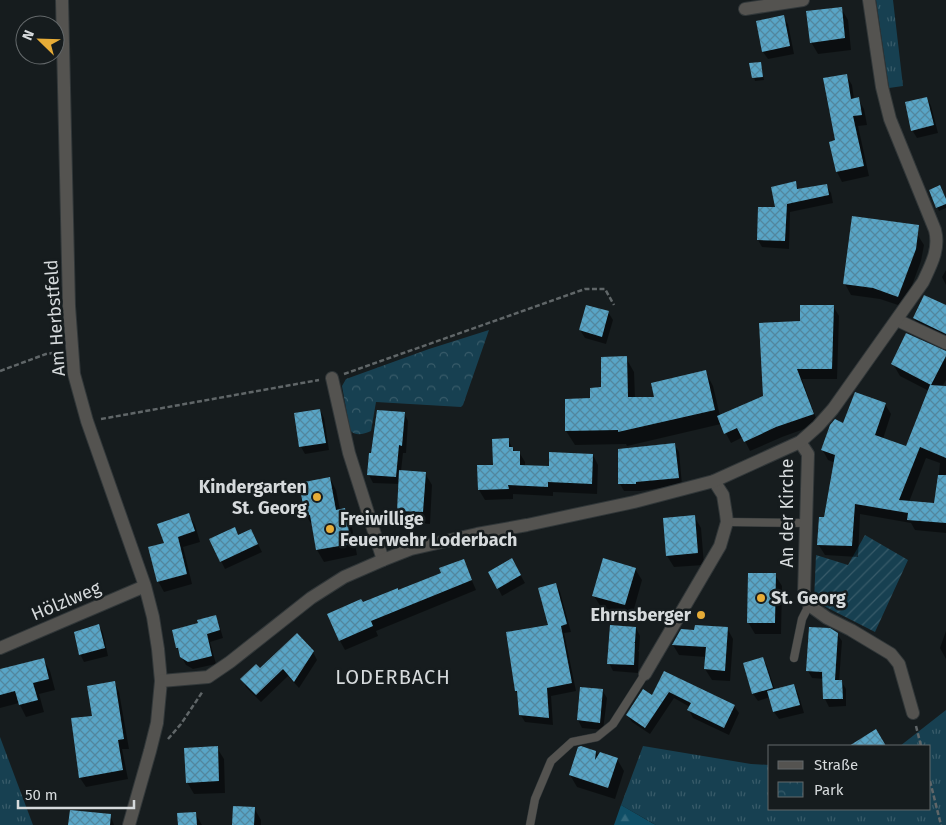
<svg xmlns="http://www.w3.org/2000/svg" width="946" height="825" font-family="'Fira Sans',sans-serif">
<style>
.grass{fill:url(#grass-tufts)}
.forest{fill:url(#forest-firs)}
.park{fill:url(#park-crowns)}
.garden{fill:url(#garden-furrows)}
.shadow{fill:#0007;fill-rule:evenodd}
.building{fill:url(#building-cross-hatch)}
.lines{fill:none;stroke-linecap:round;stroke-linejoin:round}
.service-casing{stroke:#313739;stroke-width:9}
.minor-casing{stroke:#313739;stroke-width:14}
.tertiary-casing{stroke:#313739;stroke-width:14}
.path{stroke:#606668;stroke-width:2.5;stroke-dasharray:5 2.5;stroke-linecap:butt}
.service{stroke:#545350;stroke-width:8}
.minor{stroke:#545350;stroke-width:12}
.tertiary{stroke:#545350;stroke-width:12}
.poi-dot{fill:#e7ac37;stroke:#161c1e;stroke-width:2}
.labels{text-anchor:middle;stroke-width:5;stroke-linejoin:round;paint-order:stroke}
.street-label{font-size:18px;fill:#d6dadc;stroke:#161c1e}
.poi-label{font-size:18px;font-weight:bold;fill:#d6dadc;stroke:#161c1e;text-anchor:end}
.quarter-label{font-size:20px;letter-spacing:1px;fill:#d6dadc;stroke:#161c1e}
</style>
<defs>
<pattern id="grass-tufts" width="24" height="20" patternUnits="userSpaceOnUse" patternTransform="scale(1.25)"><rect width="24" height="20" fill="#174051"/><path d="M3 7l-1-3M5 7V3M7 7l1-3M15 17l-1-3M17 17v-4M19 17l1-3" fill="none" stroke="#385b69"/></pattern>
<pattern id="forest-firs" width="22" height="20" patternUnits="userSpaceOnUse" patternTransform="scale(1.25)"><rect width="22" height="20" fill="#0f4e66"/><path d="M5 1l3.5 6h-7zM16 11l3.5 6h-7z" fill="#31677b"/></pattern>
<pattern id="park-crowns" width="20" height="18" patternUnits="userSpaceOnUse" patternTransform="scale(1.25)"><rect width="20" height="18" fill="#174051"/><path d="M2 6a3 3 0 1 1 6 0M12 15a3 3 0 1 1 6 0" fill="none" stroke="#385b69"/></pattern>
<pattern id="garden-furrows" width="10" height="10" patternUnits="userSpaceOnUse" patternTransform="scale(1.25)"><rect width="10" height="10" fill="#174051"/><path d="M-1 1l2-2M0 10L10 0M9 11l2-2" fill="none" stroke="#385b69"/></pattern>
<pattern id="building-cross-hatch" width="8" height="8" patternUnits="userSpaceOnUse" patternTransform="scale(1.25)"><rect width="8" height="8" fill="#59a5c6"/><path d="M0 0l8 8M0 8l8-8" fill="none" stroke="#52879e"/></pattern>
</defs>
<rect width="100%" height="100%" fill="#161c1e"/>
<path class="grass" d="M876,0H893L903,86L889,88Z
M946,710V825H656L621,805L643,746L751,764L770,765V809H930V746H900Z
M0,737L33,825H0Z"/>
<path class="forest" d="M621,805L652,823L656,825H614Z"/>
<path class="park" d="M489,330L463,405L461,407L376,402L371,431C364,434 355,437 350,430L342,386L346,379L429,349Z"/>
<path class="garden" d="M865,535L908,560L875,632L814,601L816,555L848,565Z"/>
<path class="shadow" d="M841,8L848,20L851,50L818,54L811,42Z
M783,17L788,24L794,54L768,59L763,52L757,22Z
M760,63L764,80L755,81L751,64Z
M846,75L852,85L854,99H858L864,109L867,125L858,126L869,176L842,182L837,172L836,141Z
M927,98L931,106L938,133L917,138L912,130Z
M795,183L799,190L826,185L831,193L833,203L790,212L789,249L762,247L758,240Z
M930,191L946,201V208L939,211Z
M917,234L924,245L921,261L904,307L880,299L851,295L845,284Z
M946,270V285L942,277Z
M833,306L839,316L837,379H802L818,424L782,437L750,451L743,437L731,443L721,424L627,446L626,444L575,445L566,431V400H592L603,389L626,358L634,372L635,398H656L705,371L713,386L720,416L764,397L801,322Z
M946,307V342L921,330L914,318Z
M608,312L613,320L606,344L585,338L580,330Z
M940,351L946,360V380L937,396L946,400V533L915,530L911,523L860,514L858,557L825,555L818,544L835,463L828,460L822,449L844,424L885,404L891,414L883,439L907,448L929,391L900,376L893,364ZM926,458L940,463L936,505L909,502Z
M320,410L324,418L329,450L305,454L301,447Z
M404,413L408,421L406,453H403L401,471L425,473L432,485L430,524L405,522L398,510L400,484L373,483L369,475L373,454Z
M508,440L515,452H519L525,462V466L550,467L593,455L598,465L597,494L553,492V496L513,494V499L485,500L479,490L494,466Z
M674,444L679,452L682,485L640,491H624L620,484Z
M330,478L336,490L340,510H344L351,522L357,555L324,562L317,550L313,527L306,515Z
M189,515L195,525L200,542L183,547L192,584L164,592L158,581L165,544Z
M694,516L701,528L704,565L674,567L667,556Z
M238,537L255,538L262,552L225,569L221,561Z
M463,560L476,590L376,631L378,636L345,650L340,641L362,603L398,592L443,574Z
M512,560L525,583L502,596L490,572Z
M635,569L642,580L632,616L601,607L594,596Z
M775,575L782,586L781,634H755L748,622Z
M556,584L560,592L571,632L564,633L576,691L551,696L553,725L525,722L520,714L519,696L516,691L550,626Z
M215,616L219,624L223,638L210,642L216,664L193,669L186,665L177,648L199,624Z
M99,625L103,633L108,656L84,662L80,654Z
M636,628L640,636L639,650H638L639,652L638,673L613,671L609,663Z
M727,628L733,639L730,681L712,680L705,669L706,657L679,655L673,645Z
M946,631V659L940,648Z
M837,634L842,641L839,681H841L846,689V706L829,707L825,699L824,679L812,678L808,671Z
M313,652L317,660L299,688L288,676L261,702L246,687L242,679L260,670Z
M763,658L767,666L775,690L794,685L798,693L804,713L779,719L774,712L770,697L758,701L753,694L744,664Z
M43,659L50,671L55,690L39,694L44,712L26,717L19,703L0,708V670Z
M665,672L734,706L739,713L729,735L693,718L689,710L690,707L674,698L650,734L632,722L627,715L652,697Z
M114,682L119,692L129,749H122L128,779L86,787L80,778L93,717Z
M582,688L602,690L607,698L603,730L582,728L578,720Z
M217,748L224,759L225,793L194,794L187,782Z
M596,752L599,757L617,759L624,771L615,799L577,787L570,775Z
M254,808L261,820V825H233Z
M195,813L202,825H179Z
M110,815L114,825H70Z"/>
<path class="building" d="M842,7L845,38L810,43L806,11Z
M784,15L790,46L762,52L756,21Z
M761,62L763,77L752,78L749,63Z
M847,74L851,99L859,97L862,115L853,116L864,166L836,172L829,142L835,140L823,78Z
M927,97L934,125L911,131L905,102Z
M796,181L797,189L827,184L829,195L787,204L785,241L757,240L758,207H775L771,187Z
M940,185L946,199V204L936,208L929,190Z
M852,216L919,225L916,249L898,297L873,288L843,284Z
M924,295L946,305V334L913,318Z
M586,305L609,311L602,337L579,330Z
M800,305H834L832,369H797L814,414L776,427L744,442L737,428L724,434L717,416L763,396L759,323L800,321Z
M906,333L946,351V356L931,385L891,364Z
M627,356L628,397H654L651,383L706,370L715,410L618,432V430L565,431V399L590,398V388L601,387V357Z
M930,385L946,386V458L920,447L899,500L934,503L938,475H946V523L907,520L908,513L855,504L852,546L817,545L819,517H824L835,455L821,450L830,425L835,419L843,423L855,392L886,403L875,435L906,446Z
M320,409L326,443L299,447L294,413Z
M377,410L405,412L402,446L399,445L396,477L367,475L369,453H371Z
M509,438V447H513V451H520V465L549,466V452L593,454L592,484L548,482V487L508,485L509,489L478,490L477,465H493L492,439Z
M675,443L679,478L636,482V484H618V449Z
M399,470L426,472L423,512L397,511Z
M330,477L336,510L345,508L351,544L316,550L310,515L305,516L299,483Z
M189,513L195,531L178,537L187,574L157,582L148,547L164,543L157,524Z
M695,515L698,553L666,556L663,518Z
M235,527L238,535L251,529L258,544L220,562L209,539Z
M512,558L521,575L497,589L488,572Z
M603,558L636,568L625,605L592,596Z
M464,559L472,580L371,621L373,626L339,641L327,614L361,599L363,602L398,588V590L441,573L439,568Z
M748,573H776L775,623H747Z
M556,583L567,624L561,626L572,683L547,688L549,718L519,715L517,691H515L506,632L548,625L538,588Z
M216,615L220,630L207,634L212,656L188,662L180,657L178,648H176L172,630L198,623L197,620Z
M99,624L105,648L79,655L74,632Z
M610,625L636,627L635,642H634L635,643L634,665L607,664Z
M695,625L728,627L725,671L704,669L706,647L672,645L681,629L694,630Z
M809,627L830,628L838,633L835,680H842L843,699H823L822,672L806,671Z
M297,633L314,651L294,682L283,669L256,695L240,679L256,664L260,668Z
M763,657L773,688L752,694L743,663Z
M44,658L49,679L33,683L38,700L19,705L15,691L0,695V669Z
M664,671L735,705L724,728L687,710L691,703L669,692L645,728L626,715L643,689L652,695Z
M115,681L124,739L118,740L123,770L79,778L71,718L92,716L87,686Z
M794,684L800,705L773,712L767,691Z
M580,687L603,689L600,723L577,720Z
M876,729L886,746H849Z
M218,746L219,781L186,783L184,748Z
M581,746L596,751L595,760L600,752L618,758L608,788L569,775L578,747Z
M233,806L255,807L254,825H232Z
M70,810L111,814L110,825H68Z
M196,812L197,825H178L177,813Z"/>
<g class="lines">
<defs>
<path id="service" d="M727,522L806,523
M794,658L802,619L809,605
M530,825L535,799L551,761L572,742L597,737L613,724L645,674"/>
<path id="minor" d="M62,0L69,306L74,374L87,421L145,586L153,617L158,649L161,681
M745,9L803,0
M897,320L946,343
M332,378L349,453L383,560
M800,442L808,454L804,594L809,605L827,618L851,630L891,654L899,664L913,713
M0,648L145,586
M645,674L720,546L727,522L726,514L723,495L714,481"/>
<path id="tertiary" d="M129,825L150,751L157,723L161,681L208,677L230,662L311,598L344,577L383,560L411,549L477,534L527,525L634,502L714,481L800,442L818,426L833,409L923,282C931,265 940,249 935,230L890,119L882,87L869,0"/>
</defs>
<use href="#service" class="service-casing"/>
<use href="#minor" class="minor-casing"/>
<use href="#tertiary" class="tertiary-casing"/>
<path class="path" d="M0,371L46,354L60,352
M344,374L585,289H605L614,305
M101,419L319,380
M916,726L921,746
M168,739L181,724L203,691
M930,781L941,825"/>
<use href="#service" class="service"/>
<use href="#minor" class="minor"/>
<use href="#tertiary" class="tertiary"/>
</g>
<g class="poi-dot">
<circle cx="317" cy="497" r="5"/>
<circle cx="330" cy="529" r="5"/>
<circle cx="761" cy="598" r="5"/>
<circle cx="701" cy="615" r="5"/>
</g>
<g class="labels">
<g class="street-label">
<text transform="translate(55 318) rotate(-94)" y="6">Am Herbstfeld</text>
<text transform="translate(787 513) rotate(-90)" y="6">An der Kirche</text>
<text transform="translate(66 601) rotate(-23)" y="6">Hölzlweg</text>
</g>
<g class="poi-label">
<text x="307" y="493">Kindergarten<tspan x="307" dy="21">St. Georg</tspan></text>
<text x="340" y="525" text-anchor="start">Freiwillige<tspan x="340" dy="21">Feuerwehr Loderbach</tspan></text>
<text x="771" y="604" text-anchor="start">St. Georg</text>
<text x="691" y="621">Ehrnsberger</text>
</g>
<g class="quarter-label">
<text x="393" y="684">LODERBACH</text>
</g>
</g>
<rect x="768" y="745" width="162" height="65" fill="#161c1e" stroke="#63686a"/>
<rect x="778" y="761" width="25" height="8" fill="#545350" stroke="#63686a"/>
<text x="814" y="770" font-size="15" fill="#d6dadc">Straße</text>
<rect x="778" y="782" width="25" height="15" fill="url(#park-crowns)" stroke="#63686a"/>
<text x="814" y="795" font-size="15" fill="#d6dadc">Park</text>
<g transform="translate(40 40) rotate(293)"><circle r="24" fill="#161c1e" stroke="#63686a"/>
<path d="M0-4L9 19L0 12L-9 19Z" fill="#e7ac37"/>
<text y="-8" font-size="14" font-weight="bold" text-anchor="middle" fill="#d6dadc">N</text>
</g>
<path d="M18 800v8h116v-8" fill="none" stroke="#d6dadc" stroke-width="2.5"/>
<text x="25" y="800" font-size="15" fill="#d6dadc" stroke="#161c1e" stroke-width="4" paint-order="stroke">50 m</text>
</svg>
